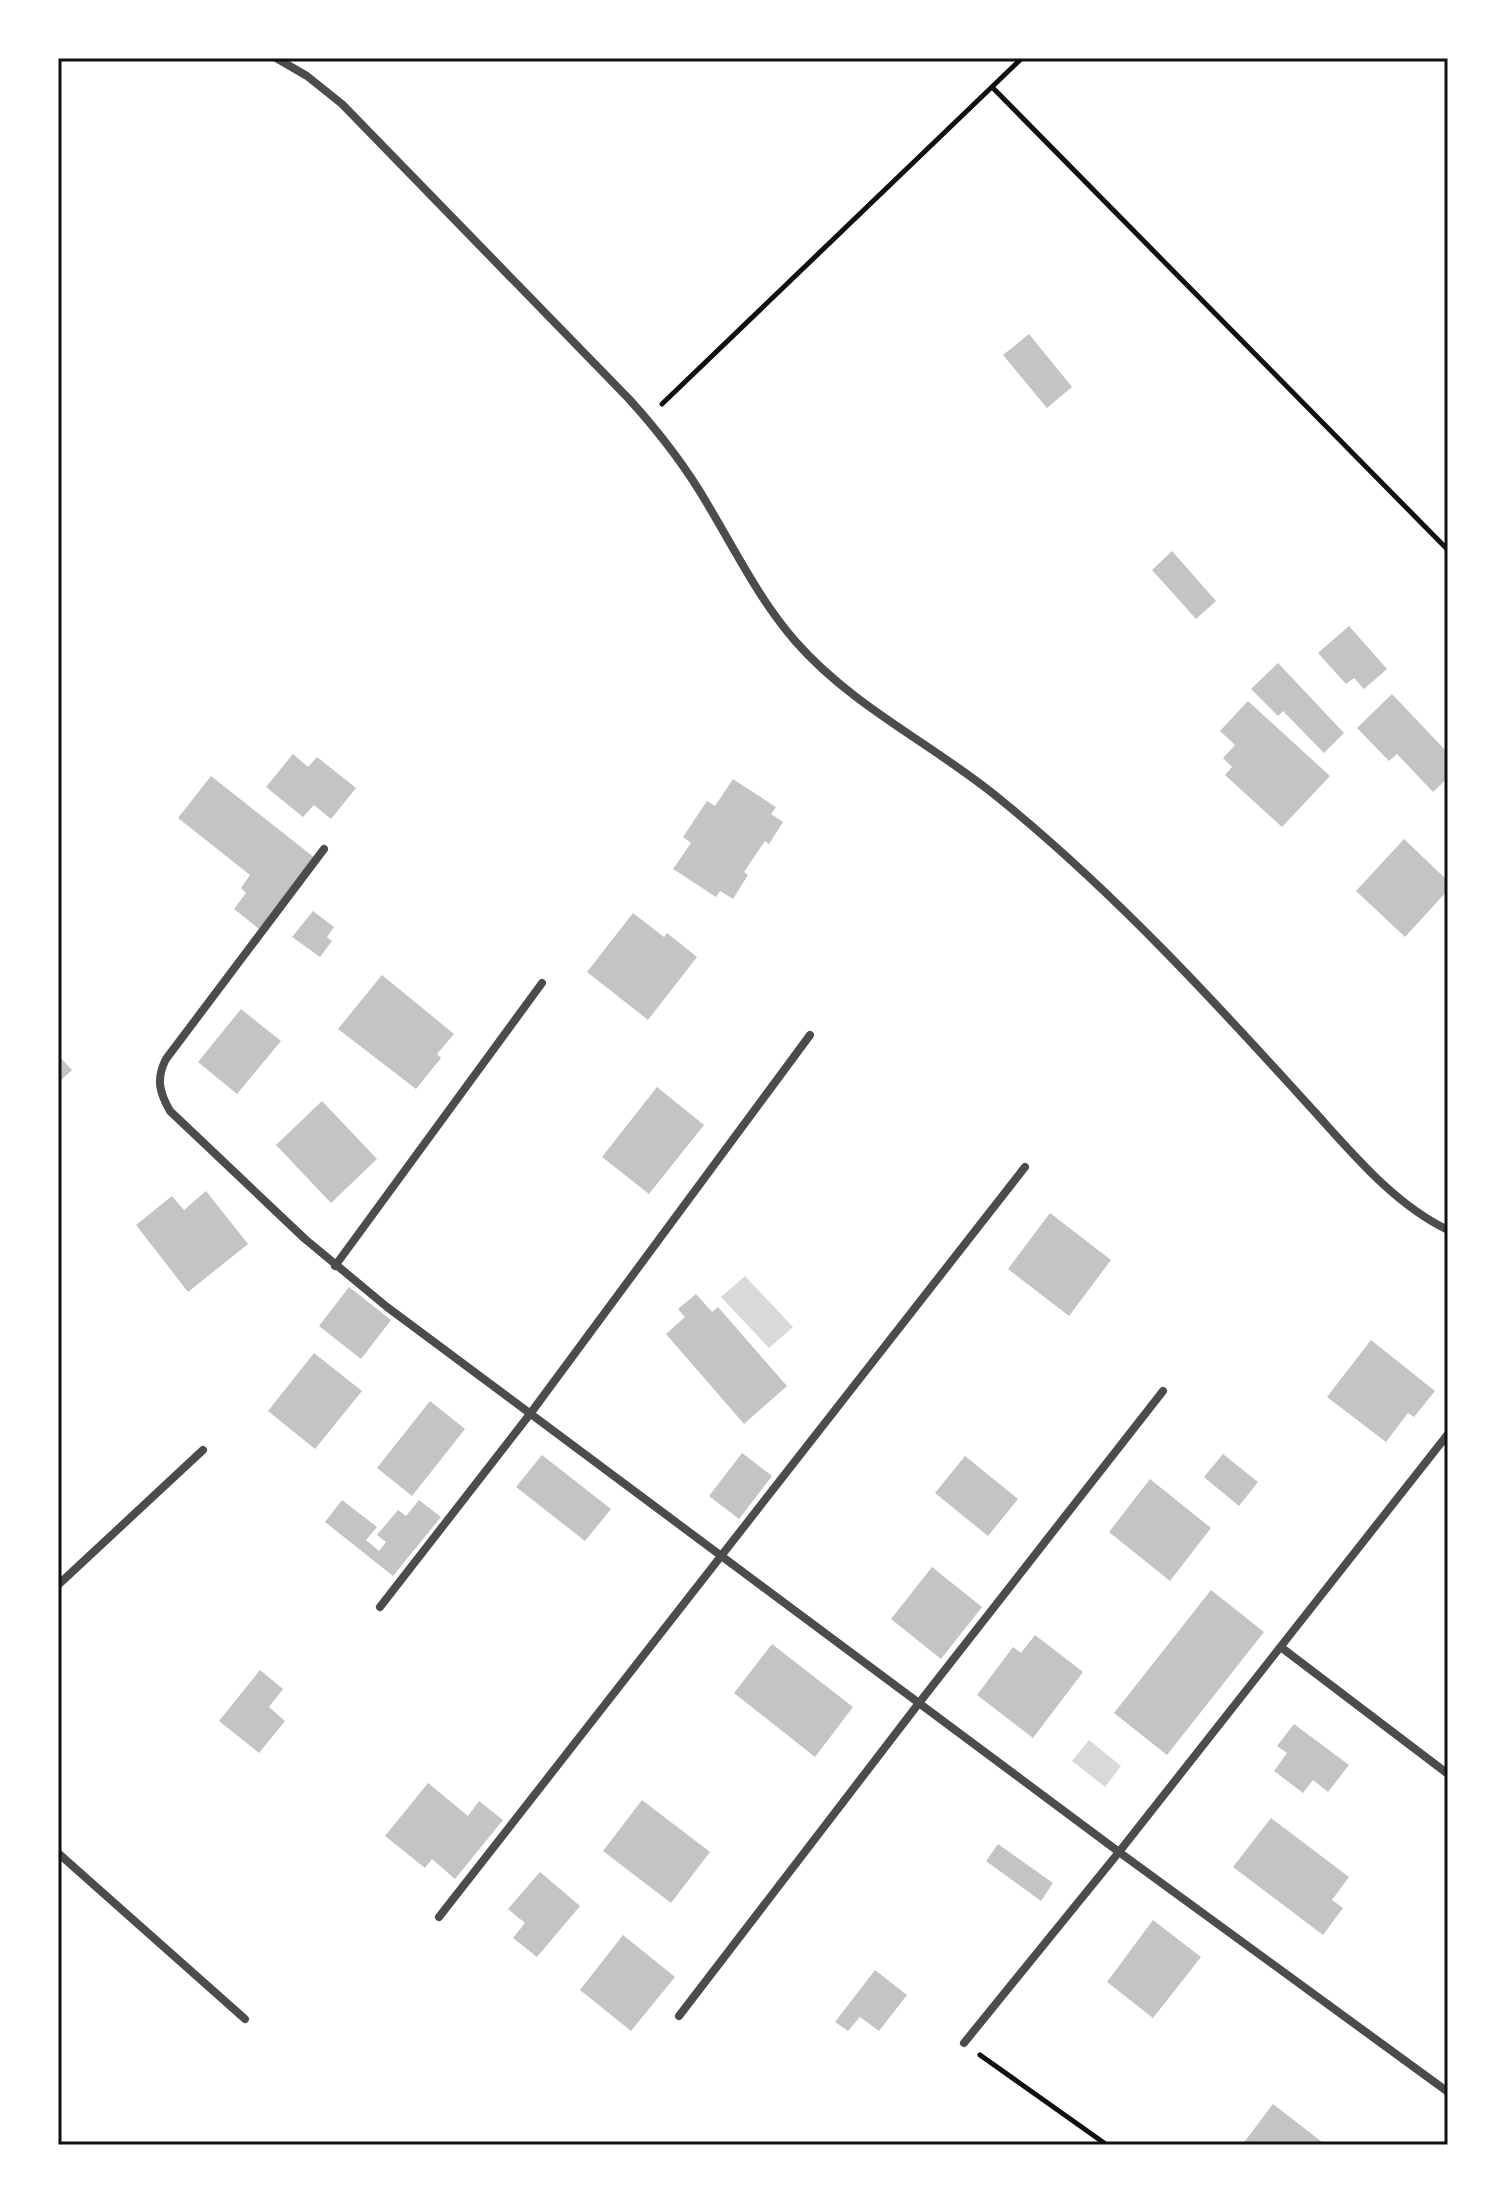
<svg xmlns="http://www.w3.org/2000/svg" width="1506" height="2203" font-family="'Source Serif 4',serif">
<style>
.water{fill:#d9d9d9}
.building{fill:#c4c4c4}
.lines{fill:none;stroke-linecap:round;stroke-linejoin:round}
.path{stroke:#111;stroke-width:5}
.minor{stroke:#4c4c4c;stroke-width:8}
.neatline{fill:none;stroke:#111;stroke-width:3}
</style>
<rect width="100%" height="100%" fill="#fff"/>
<path class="water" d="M745,1276L793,1327L769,1348L721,1297Z
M1089,1740L1121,1766L1105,1787L1072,1761Z"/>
<path class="building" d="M1029,334L1072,387L1047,408L1003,355Z
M1172,551L1216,601L1196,619L1152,570Z
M1349,626L1387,669L1364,689L1354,678L1346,684L1318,653Z
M1278,663L1344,733L1324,753L1283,711L1278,716L1251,689Z
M1392,694L1448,753V778L1433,792L1397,754L1389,761L1357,728Z
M1248,701L1330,776L1282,827L1225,775L1232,767L1223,758L1235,745L1220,731Z
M293,754L308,767L317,757L356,788L331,819L314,805L303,817L266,787Z
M211,776L315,858L259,929L234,909L246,893L241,888L250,875L178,818Z
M733,779L776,807L771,814L783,822L769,844L765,841L744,872L748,875L733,899L720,891L716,897L673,869L691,843L683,837L707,801L715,806Z
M1404,839L1448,881V890L1405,937L1356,891Z
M313,911L334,927L327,937L332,941L320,957L292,937Z
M633,913L664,937L667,933L697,957L648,1020L587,972Z
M382,975L454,1034L437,1054L441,1058L416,1089L338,1029Z
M241,1009L281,1041L237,1094L198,1062Z
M58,1055L72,1070L58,1083Z
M657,1087L704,1125L649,1194L602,1157Z
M322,1101L377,1159L331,1203L276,1145Z
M206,1191L248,1244L188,1292L136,1225L172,1196L184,1210Z
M1050,1213L1111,1260L1069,1316L1008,1269Z
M349,1287L391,1320L361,1359L319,1326Z
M696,1294L712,1312L718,1307L787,1386L744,1424L666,1334L685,1317L678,1309Z
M1371,1340L1435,1391L1414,1417L1408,1413L1386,1442L1327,1397Z
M314,1353L362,1391L315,1449L268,1411Z
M430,1401L465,1429L412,1496L377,1468Z
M742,1453L772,1476L739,1519L709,1496Z
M1223,1454L1258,1482L1239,1506L1204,1477Z
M542,1455L611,1509L585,1541L516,1487Z
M965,1456L1018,1499L988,1536L935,1493Z
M1150,1479L1211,1528L1170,1581L1109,1532Z
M342,1500L377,1527L366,1540L379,1551L386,1542L377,1535L398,1510L406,1516L419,1500L441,1517L393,1576L325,1522Z
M932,1567L982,1607L941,1659L891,1619Z
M1211,1590L1264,1632L1167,1755L1114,1713Z
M1035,1635L1083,1672L1033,1738L977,1695L1013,1647L1021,1653Z
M772,1644L853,1707L815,1757L734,1693Z
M260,1670L283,1689L269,1707L285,1721L259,1753L219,1721Z
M1294,1724L1349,1765L1328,1792L1313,1780L1303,1793L1274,1771L1287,1753L1277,1746Z
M428,1783L468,1816L479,1801L503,1820L455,1879L432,1859L425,1868L385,1836Z
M642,1800L710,1852L671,1903L603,1851Z
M1271,1818L1349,1877L1332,1900L1343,1908L1323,1935L1233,1867Z
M998,1844L1053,1883L1041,1901L986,1861Z
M540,1872L580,1906L537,1957L513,1938L525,1923L508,1909Z
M1153,1920L1201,1957L1153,2018L1107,1982Z
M623,1935L675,1977L631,2031L580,1990Z
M875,1970L907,1995L879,2031L860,2017L848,2031L835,2022Z
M1273,2104L1326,2145H1242Z"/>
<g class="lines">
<path class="path" d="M992,87L1448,550
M662,404L1022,58
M980,2055L1107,2145
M1446,2145L1448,2140"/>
<path class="minor" d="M276,58L307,76L342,104L629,399C659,432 686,467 708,505C736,552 760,601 796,642C854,708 935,745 1001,800C1115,893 1215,1002 1313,1110C1353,1154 1394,1204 1448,1230
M324,849L166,1059C156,1078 159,1092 170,1111L305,1239L387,1307L1119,1852L1448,1434
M335,1266L542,983
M58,1585L203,1450
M380,1607L530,1414L810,1035
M1282,1648L1448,1774
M58,1853L245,2019
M439,1917L1025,1167
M679,2016L919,1703L1163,1391
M964,2043L1119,1852L1448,2092"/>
</g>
<rect width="1506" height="2203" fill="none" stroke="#ffffff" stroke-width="120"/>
<rect x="60" y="60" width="1386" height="2083" class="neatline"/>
</svg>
